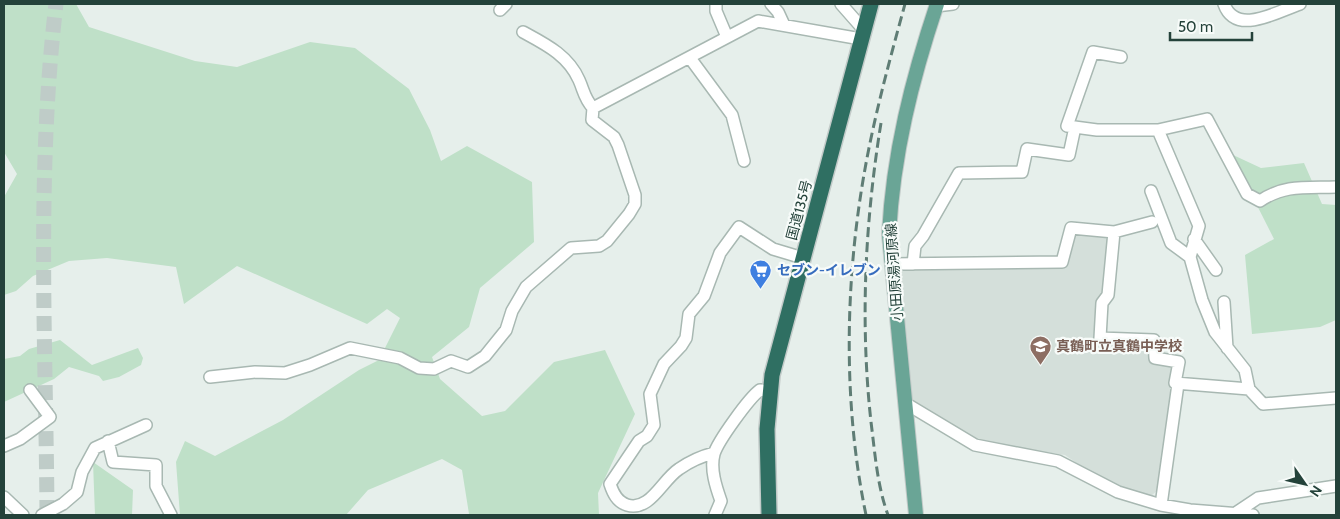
<svg xmlns="http://www.w3.org/2000/svg" width="1340" height="519" font-family="Cabin,'Noto Sans JP',sans-serif">
<style>
.built{fill:#d4dfda}
.green{fill:#bfe0c8}
.lines{fill:none;stroke-linecap:round;stroke-linejoin:round}
.highway-tunnel{stroke:#bfccc8;stroke-width:15;stroke-dasharray:15 8;stroke-linecap:butt}
.minor-casing{stroke:#a8b8b2;stroke-width:14}
.major-casing{stroke:#c2cac8;stroke-width:16}
.highway-casing{stroke:#c2cac8;stroke-width:18}
.minor{stroke:#fff;stroke-width:11}
.major{stroke:#6aa596;stroke-width:14}
.highway{stroke:#2f6f62;stroke-width:15}
.rail{stroke:#5f7d75;stroke-width:3;stroke-dasharray:10 5;stroke-linecap:butt}
.labels{text-anchor:middle;stroke-width:4.5;stroke-linejoin:round;paint-order:stroke}
.street-label{font-size:14px;fill:#24423a;stroke:#f7fbf9}
.shop-label{font-size:14px;font-weight:bold;fill:#366cbe;stroke:#f7fbf9;text-anchor:start}
.education-label{font-size:14px;font-weight:bold;fill:#785e54;stroke:#f7fbf9;text-anchor:start}
</style>
<rect width="100%" height="100%" fill="#e6efeb"/>
<path class="built" d="M1075,231L1110,236L1098,339L1150,345L1149,360L1169,363L1173,366L1159,489L1150,497L1130,493L1103,481L1065,455L977,442L911,402L900,270L1061,264Z"/>
<path class="green" d="M4,4H76L89,27L195,61L237,67L310,42L355,48L409,89L430,130L441,161L467,146L532,182L534,242L480,288L469,327L432,357L440,379L482,416L505,411L554,362L605,350L635,414L598,493L599,515H466L469,514L462,470L442,459L368,490L346,515H180L176,462L185,441L215,456L283,420L359,370L379,360L400,318L387,309L367,324L237,266L184,304L176,267L107,258L69,261L33,276L16,291L4,295V197L17,174L4,152Z
M1231,154L1261,168L1304,163L1322,204L1336,205V320L1320,327L1252,334L1245,255L1274,239Z
M60,340L92,365L138,348L143,358L141,365L119,377L103,381L99,376L69,367L54,379L4,402V359L20,356L29,349Z
M93,462L133,490L132,515H95Z"/>
<g class="lines">
<path class="highway-tunnel" d="M47,515C46,345 36,173 56,4"/>
<defs>
<path id="minor" d="M716,4V11L727,37
M771,4L778,12L784,25
M841,4L863,29
M1224,4C1236,37 1278,11 1300,4
M936,6L953,4
M500,10L506,4
M523,32C545,44 568,55 579,80C584,91 584,98 593,108
M1121,57L1093,52L1067,126L1097,130H1158L1199,226L1190,257L1202,300L1215,332L1245,370L1249,389L1263,404L1336,398
M690,58L732,115L744,161
M1158,130L1207,119L1247,194L1260,201C1285,184 1307,188 1336,187
M1151,191L1171,243L1190,257
M1114,232L1152,222
M1194,239L1216,270
M891,264L1062,262L1071,228L1114,232L1108,295L1102,303L1100,338L1154,340L1155,358L1179,362L1175,383L1249,389
M913,264L915,246L923,236L959,173L1022,172L1027,149L1069,155L1075,127
M1224,302L1227,348
M210,377L255,372L285,373L310,365L350,348L400,358L419,368L434,369L451,361L468,367L485,356L506,330L512,311L526,287L571,248L599,246L607,241L629,214L635,204V195L618,145L614,137L592,120L593,108L758,21L861,39
M905,403L975,445L1058,461L1118,492L1161,505L1190,510L1253,515
M108,441L113,462L156,465V486L171,515
M4,446L20,439L50,417L30,390
M714,453C702,456 689,462 679,469C662,480 650,512 627,505C617,502 613,493 610,484L639,441L647,436L654,425L650,394L664,364L681,346L686,338L689,314L704,296L720,253L739,227L773,249L803,258
M4,497L23,515
M1161,505L1178,384
M1237,512L1258,498L1336,486
M42,515L63,504L77,492L82,472L95,448L146,425
M715,515L721,501C716,487 710,469 714,454C718,441 749,398 760,390L770,391"/>
<path id="major" d="M916,515L889,234C893,154 912,79 937,4"/>
<path id="highway" d="M769,515L767,429L772,375L871,4"/>
</defs>
<use href="#minor" class="minor-casing"/>
<use href="#major" class="major-casing"/>
<use href="#highway" class="highway-casing"/>
<use href="#minor" class="minor"/>
<use href="#major" class="major"/>
<use href="#highway" class="highway"/>
<path class="rail" d="M881,123C865,222 860,322 871,422C875,453 877,485 888,515
M866,515C842,400 845,273 867,158C877,106 891,55 905,4"/>
</g>
<defs>
<symbol id="supermarket-pin" viewBox="-11 -11 22 30"><path d="M0 17L-7.5 6A9.5 9.5 0 1 1 7.5 6Z" fill="#3f7fe0" stroke="#f7fbf9"/><path d="M-6-5.5h2.5l.6 2H6L4.5 2H-2.5L-4.4-4H-6ZM-1.5 3.2a1.3 1.3 0 1 0 .1 0ZM3 3.2a1.3 1.3 0 1 0 .1 0Z" fill="#fff"/></symbol>
<symbol id="school-pin" viewBox="-11 -11 22 30"><path d="M0 17L-7.5 6A9.5 9.5 0 1 1 7.5 6Z" fill="#8d6e63" stroke="#f7fbf9"/><path d="M0-5L7-2L0 1L-7-2ZM-4 1L0 2.5L4 1V4Q0 6-4 4Z" fill="#fff"/></symbol>
</defs>
<g fill-rule="evenodd">
<use href="#supermarket-pin" x="748" y="258" width="25" height="34"/>
<use href="#school-pin" x="1028" y="334" width="25" height="34"/>
</g>
<g class="labels">
<g class="street-label">
<text transform="translate(799 210) rotate(-75)" y="5">国道135号</text>
<text transform="translate(894 272) rotate(-94)" y="5">小田原湯河原線</text>
</g>
<g class="shop-label">
<text x="777" y="275">セブン-イレブン</text>
</g>
<g class="education-label">
<text x="1056" y="351">真鶴町立真鶴中学校</text>
</g>
</g>
<rect width="1340" height="519" fill="none" stroke="#24423a" stroke-width="10"/>
<g transform="translate(1305 484) rotate(124)" stroke="#f7fbf9" stroke-width="4" paint-order="stroke">
<path d="M0-4L9 19L0 12L-9 19Z" fill="#24423a"/>
<text y="-8" font-size="14" font-weight="bold" text-anchor="middle" fill="#24423a">N</text>
</g>
<path d="M1170 32v8h82v-8" fill="none" stroke="#24423a" stroke-width="2.5"/>
<text x="1178" y="32" font-size="15" fill="#24423a" stroke="#f7fbf9" stroke-width="4" paint-order="stroke">50 m</text>
</svg>
